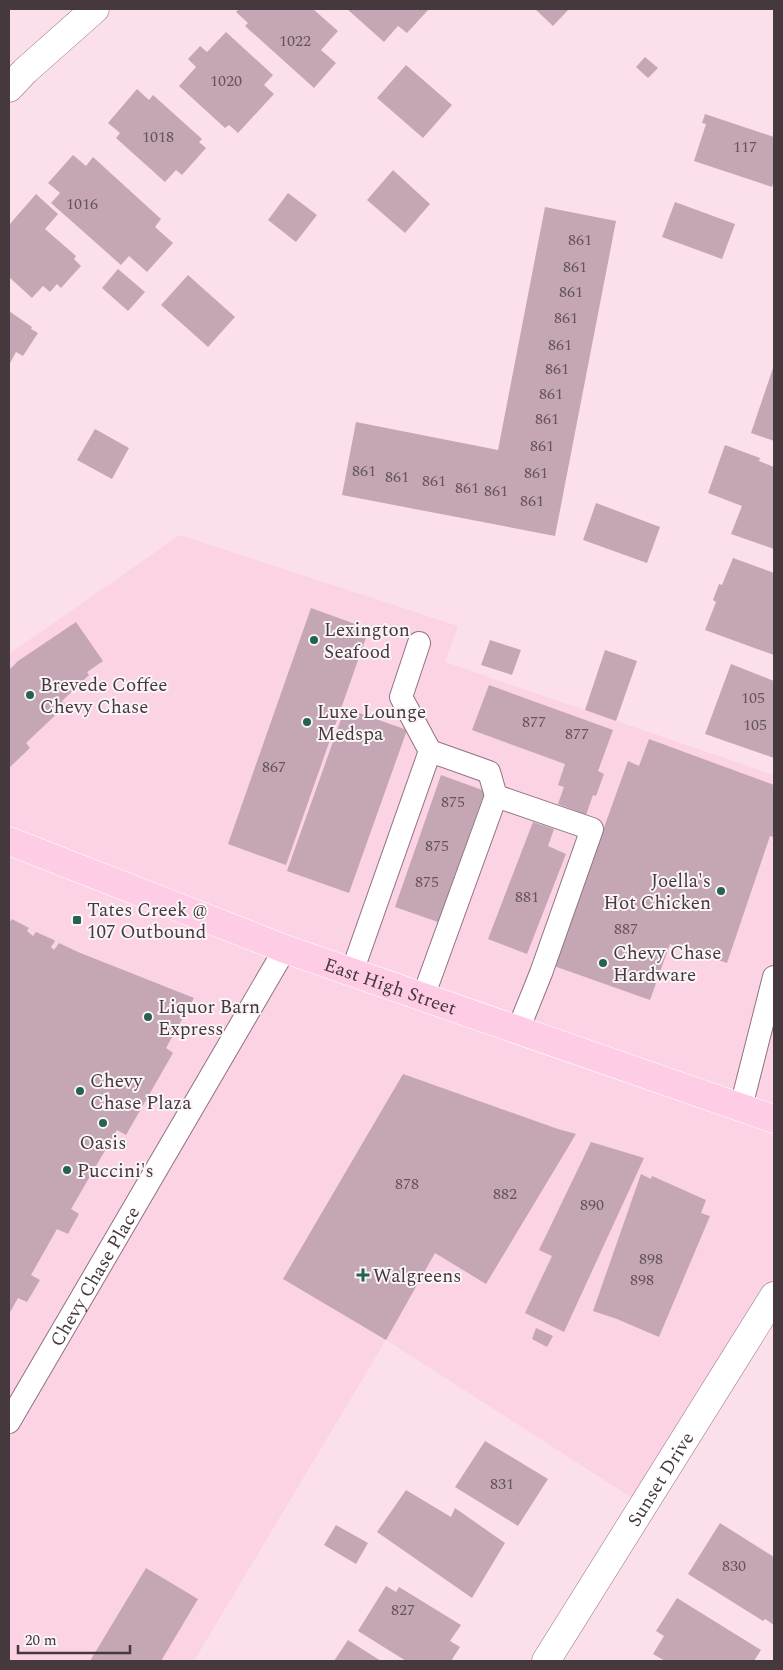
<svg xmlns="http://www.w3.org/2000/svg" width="783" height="1670" font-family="Spectral,serif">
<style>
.built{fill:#fbd3e5}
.building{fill:#c5a6b5}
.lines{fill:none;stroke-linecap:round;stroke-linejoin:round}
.service-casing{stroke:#8f7280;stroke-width:24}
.minor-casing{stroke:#8f7280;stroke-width:29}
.tertiary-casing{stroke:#8f7280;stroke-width:29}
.primary-casing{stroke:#fff;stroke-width:29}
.service{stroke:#fff;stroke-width:22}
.minor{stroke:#fff;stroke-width:28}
.tertiary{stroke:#fff;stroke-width:28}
.primary{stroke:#fecde5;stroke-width:28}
.poi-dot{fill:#25634f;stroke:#fbf4f7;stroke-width:2}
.labels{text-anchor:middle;stroke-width:4;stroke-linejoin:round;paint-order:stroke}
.number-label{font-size:16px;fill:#65545c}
.poi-label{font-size:19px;fill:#45393e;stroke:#fbf4f7;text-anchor:start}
.street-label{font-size:19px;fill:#45393e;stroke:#fbf4f7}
</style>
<rect width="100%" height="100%" fill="#fbe0ec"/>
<path class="built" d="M180,535L458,626L445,662L774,775V1289L643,1505L386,1340L194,1661H9V654Z"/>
<path class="building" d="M239,9H313L338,31L321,50L336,63L314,88L245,26L248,23L236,12Z
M347,9H429L407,33L398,26L384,42Z
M535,9H569L553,26Z
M226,32L273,75L264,85L274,94L238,133L229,125L225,128L179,86L196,67L188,59L200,46L207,52Z
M645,57L658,68L648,78L636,67Z
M406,65L452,105L423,138L377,98Z
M137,89L149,100L153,95L202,139L199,142L206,148L182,175L176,170L165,182L116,138L120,133L108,123Z
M705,114L774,137V180L772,187L694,161L706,124L702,123Z
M73,155L86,166L93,157L161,219L155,227L173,243L147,272L129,256L121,265L51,203L60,193L48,183Z
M393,170L430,204L405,233L367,200Z
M288,193L317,215L296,242L268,220Z
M36,194L58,214L45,229L76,256L74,259L81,266L61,288L57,284L50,292L43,286L32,298L9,277V225Z
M675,202L735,224L722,259L662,237Z
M545,207L616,221L555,536L342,495L356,422L498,450Z
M118,269L145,292L128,311L102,288Z
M188,275L235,317L208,347L161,305Z
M9,311L32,327L31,329L38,333L23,356L16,352L9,365Z
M774,365V441L751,433Z
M95,429L129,448L112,479L77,460Z
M725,445L760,458L759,461L774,467V549L731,534L742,506L708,493Z
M596,503L660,527L647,563L583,540Z
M733,558L774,573V655L705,630L716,602L713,600L719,584L722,585Z
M311,608L369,629L286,865L228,844Z
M76,622L103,661L87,672L89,675L62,701L66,705L26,743L30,748L9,768V670L18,661Z
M490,640L521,650L512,675L481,665Z
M605,650L637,661L616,721L585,710Z
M731,664L774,681V758L705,734Z
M489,685L613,730L598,771L604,774L596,796L593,795L586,815L558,804L564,787L558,785L565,764L472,730Z
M345,708L407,730L349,893L287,871Z
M649,739L774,785V837L770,836L727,963L670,944L650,1000L554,966L628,761L639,766Z
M441,775L485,791L438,922L395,907Z
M533,822L554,829L548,846L566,854L527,954L488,939Z
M12,919L29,928L27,931L33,936L36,932L54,940L55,941L51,947L54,950L59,943L78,952L194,998L166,1048L173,1053L126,1135L117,1130L71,1209L79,1214L68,1234L57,1229L31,1275L40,1280L27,1302L18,1298L9,1314V923Z
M403,1074L558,1129L576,1134L486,1284L435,1253L386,1340L283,1279Z
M591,1142L644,1158L564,1332L525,1313L552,1256L539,1250Z
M641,1174L651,1179L652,1176L706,1200L701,1213L710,1216L659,1337L617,1319L593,1311Z
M536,1328L553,1336L547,1347L532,1339Z
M485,1441L548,1479L518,1526L455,1487Z
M406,1490L451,1517L455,1508L505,1543L472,1598L377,1532Z
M720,1523L774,1557V1625L765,1619L763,1621L688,1574Z
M336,1525L368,1543L356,1564L324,1545Z
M146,1568L198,1599L161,1661H90Z
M386,1586L396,1592L399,1587L461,1625L450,1641L460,1647L451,1661H406L358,1631Z
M677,1598L761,1650L754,1661H665L653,1654L664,1636L656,1631Z
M348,1640L381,1661H334Z"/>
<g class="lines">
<defs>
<g id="service">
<path d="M419,643L401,697L430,751"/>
<path d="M352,972L430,751L489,772L496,796L592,829L541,973L518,1030"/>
<path d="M423,997L496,796"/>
<path d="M741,1107L774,977"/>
<path id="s1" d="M9,1422L285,949"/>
</g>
<g id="minor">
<path id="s2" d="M546,1661L774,1296"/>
</g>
<path id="tertiary" d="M9,88L25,71L95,9"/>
<g id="primary">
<path id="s3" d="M9,841L285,949L774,1119"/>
</g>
</defs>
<use href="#service" class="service-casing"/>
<use href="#minor" class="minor-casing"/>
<use href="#tertiary" class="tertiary-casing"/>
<use href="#primary" class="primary-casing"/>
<use href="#service" class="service"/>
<use href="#minor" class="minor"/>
<use href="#tertiary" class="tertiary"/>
<use href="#primary" class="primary"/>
</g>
<g class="poi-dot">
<circle cx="314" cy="640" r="5"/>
<circle cx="30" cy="695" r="5"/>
<circle cx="307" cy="722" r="5"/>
<circle cx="721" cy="891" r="5"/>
<rect x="72" y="915" width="10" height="10" rx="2.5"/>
<circle cx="603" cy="963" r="5"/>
<circle cx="148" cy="1017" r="5"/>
<circle cx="80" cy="1091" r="5"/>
<circle cx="103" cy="1123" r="5"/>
<circle cx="67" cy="1170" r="5"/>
<path d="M360.5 1267.5h5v5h5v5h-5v5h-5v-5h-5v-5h5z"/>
</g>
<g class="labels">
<g class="number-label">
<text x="295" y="46">1022</text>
<text x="226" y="86">1020</text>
<text x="158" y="142">1018</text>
<text x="745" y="152">117</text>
<text x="82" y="209">1016</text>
<text x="580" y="245">861</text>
<text x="575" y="272">861</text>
<text x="571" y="297">861</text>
<text x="566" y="323">861</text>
<text x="560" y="350">861</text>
<text x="557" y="374">861</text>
<text x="551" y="399">861</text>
<text x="547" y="424">861</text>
<text x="542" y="451">861</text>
<text x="364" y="476">861</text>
<text x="536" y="478">861</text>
<text x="397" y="482">861</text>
<text x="434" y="486">861</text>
<text x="467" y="493">861</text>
<text x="496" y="496">861</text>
<text x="532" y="506">861</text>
<text x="753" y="703">105</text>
<text x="534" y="727">877</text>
<text x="755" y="730">105</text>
<text x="577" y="739">877</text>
<text x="274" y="772">867</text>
<text x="453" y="807">875</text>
<text x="437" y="851">875</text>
<text x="427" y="887">875</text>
<text x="527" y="902">881</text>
<text x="626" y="934">887</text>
<text x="407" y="1189">878</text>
<text x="505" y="1199">882</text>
<text x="592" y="1210">890</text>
<text x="651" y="1264">898</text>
<text x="642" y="1285">898</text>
<text x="502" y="1489">831</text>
<text x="734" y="1571">830</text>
<text x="403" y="1615">827</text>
</g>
<g class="poi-label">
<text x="324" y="636">Lexington<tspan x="324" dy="22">Seafood</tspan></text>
<text x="40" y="691">Brevede Coffee<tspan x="40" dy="22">Chevy Chase</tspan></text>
<text x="317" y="718">Luxe Lounge<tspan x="317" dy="22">Medspa</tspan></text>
<text x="711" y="887" text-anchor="end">Joella's<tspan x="711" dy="22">Hot Chicken</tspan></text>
<text x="87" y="916">Tates Creek @<tspan x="87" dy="22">107 Outbound</tspan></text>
<text x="613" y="959">Chevy Chase<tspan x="613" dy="22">Hardware</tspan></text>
<text x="158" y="1013">Liquor Barn<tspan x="158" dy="22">Express</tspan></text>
<text x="90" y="1087">Chevy<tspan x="90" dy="22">Chase Plaza</tspan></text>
<text x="103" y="1149" text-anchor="middle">Oasis</text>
<text x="77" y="1177">Puccini's</text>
<text x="373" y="1282">Walgreens</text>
</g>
<g class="street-label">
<text dy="7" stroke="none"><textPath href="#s3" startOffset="408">East High Street</textPath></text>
<text dy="7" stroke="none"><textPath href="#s1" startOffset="169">Chevy Chase Place</textPath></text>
<text dy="7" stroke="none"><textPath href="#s2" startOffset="215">Sunset Drive</textPath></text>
</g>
</g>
<rect width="783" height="1670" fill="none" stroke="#45393e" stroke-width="20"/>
<path d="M18 1645v8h112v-8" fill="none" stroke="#45393e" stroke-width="2.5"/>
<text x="25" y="1645" font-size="15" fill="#45393e" stroke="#fbf4f7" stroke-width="4" paint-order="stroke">20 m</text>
</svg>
